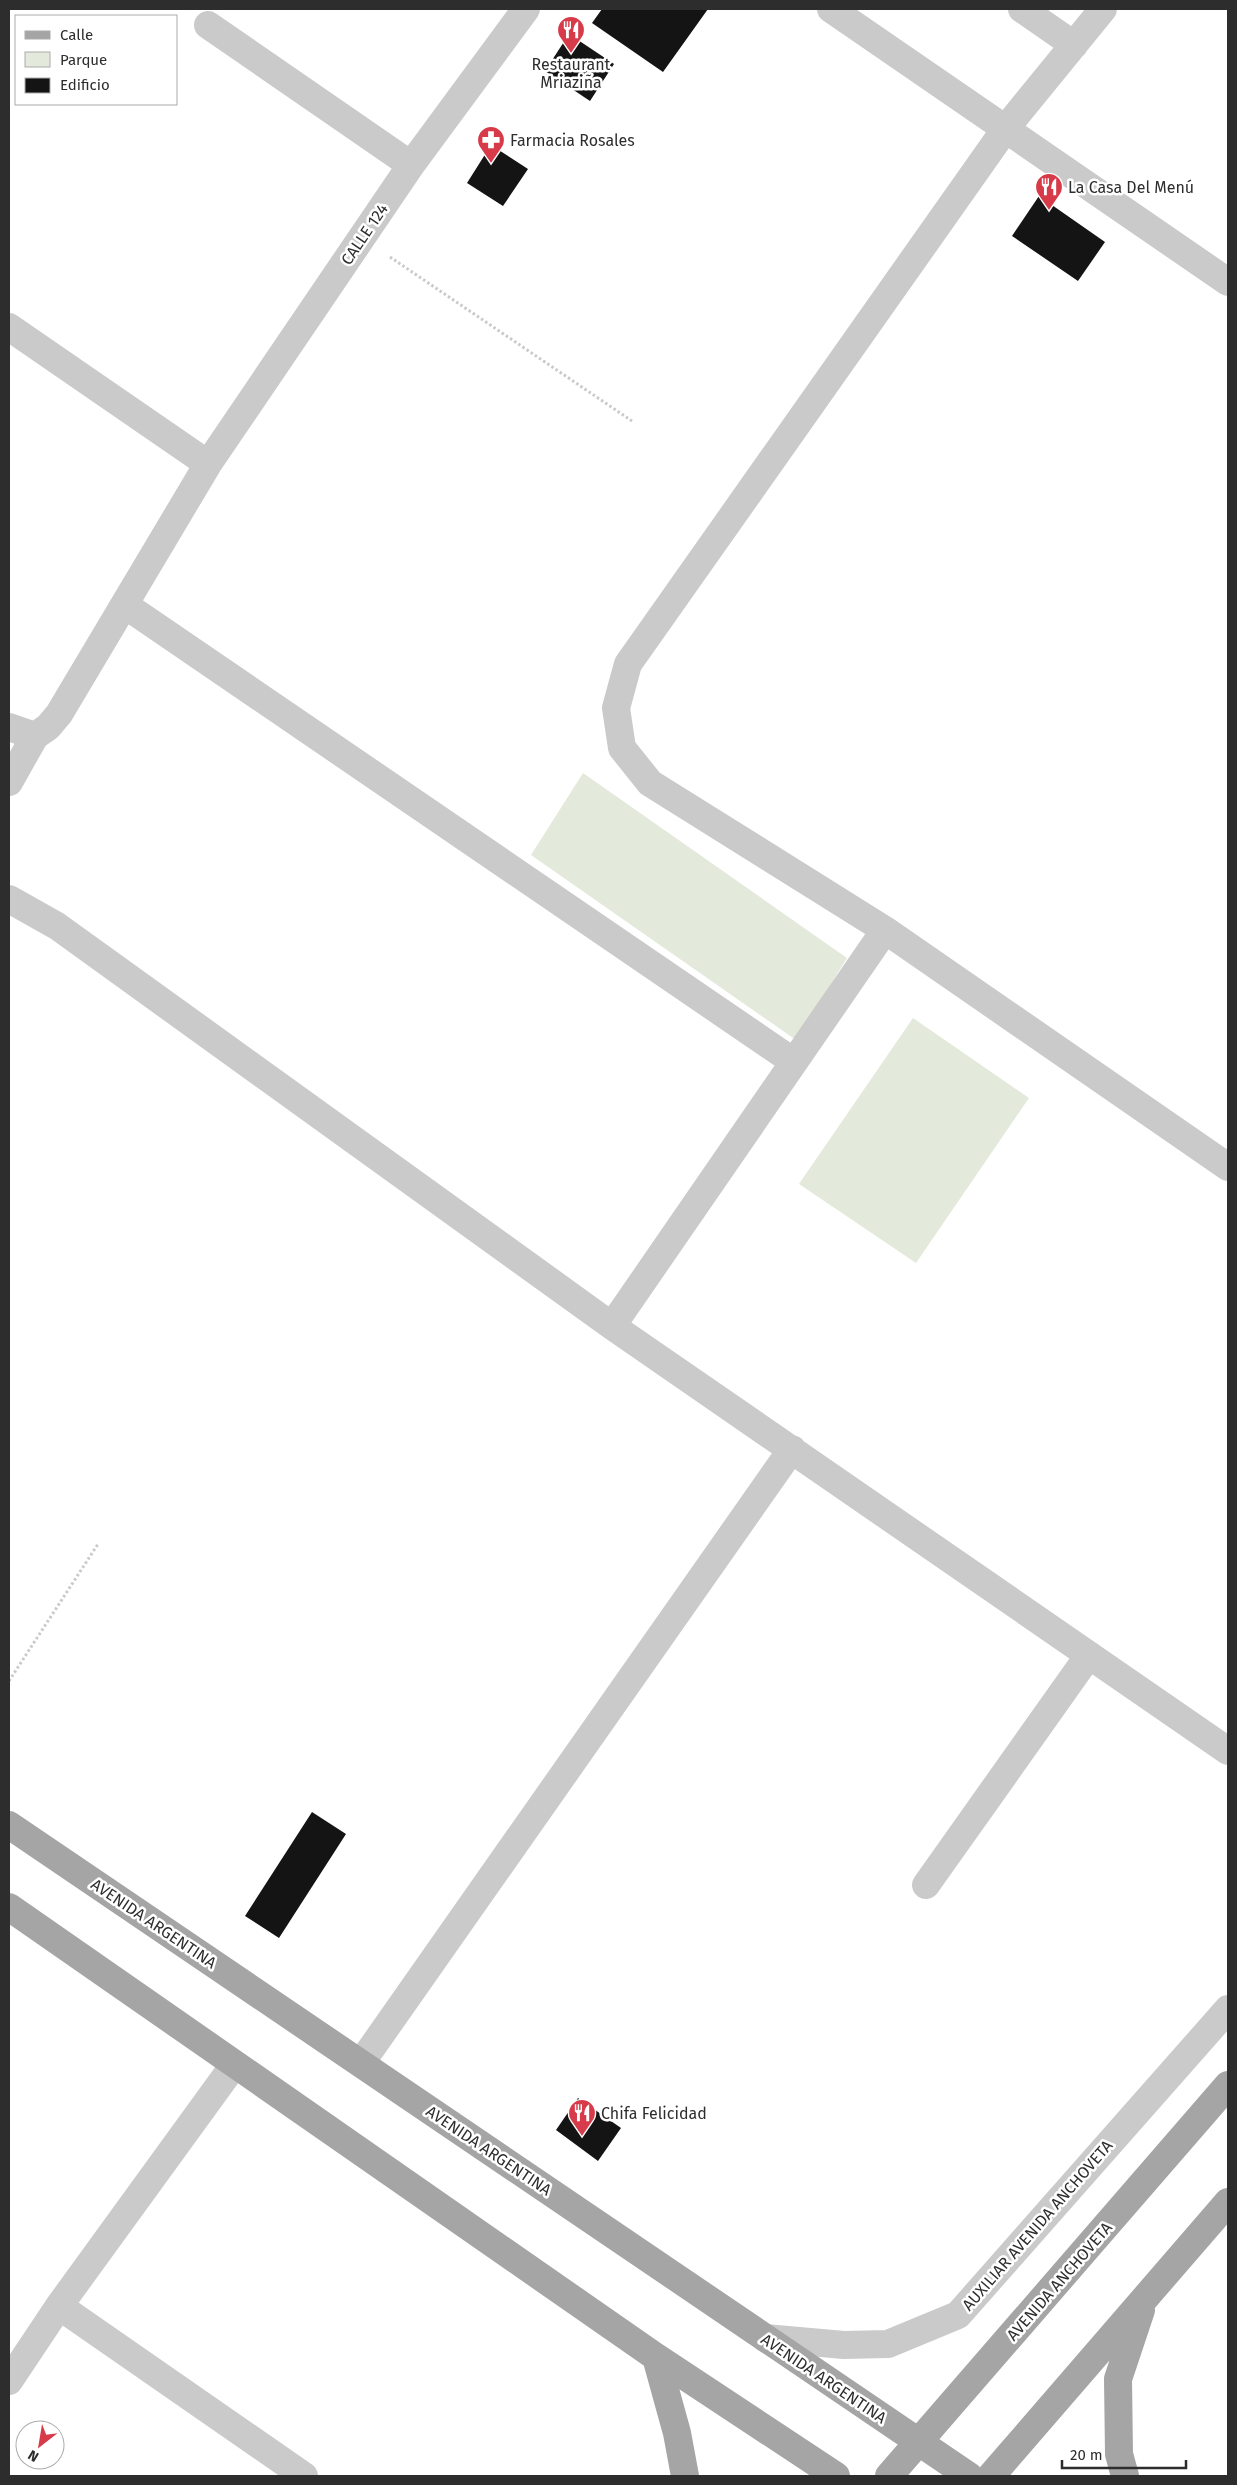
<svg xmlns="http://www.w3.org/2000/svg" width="1237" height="2485" font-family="'Fira Sans',sans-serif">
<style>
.green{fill:#e3e9db}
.building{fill:#141414}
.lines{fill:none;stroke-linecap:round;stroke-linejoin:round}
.path{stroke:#cacaca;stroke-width:3;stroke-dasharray:2.5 2.5;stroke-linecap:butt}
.minor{stroke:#cacaca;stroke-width:28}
.major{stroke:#a5a5a5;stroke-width:28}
.labels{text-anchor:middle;stroke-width:5;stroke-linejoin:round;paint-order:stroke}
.poi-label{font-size:16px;fill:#2d2d2d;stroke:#fff;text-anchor:start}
.street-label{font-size:16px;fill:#2d2d2d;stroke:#fff}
</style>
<rect width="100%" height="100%" fill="#fff"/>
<path class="green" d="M583,773L847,958L796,1040L531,855Z
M913,1018L1029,1098L916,1263L799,1184Z"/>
<path class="building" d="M602,9H708L663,72L592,23Z
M569,34L614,64L590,101L545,71Z
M491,145L528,169L503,206L467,183Z
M1039,196L1105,242L1078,281L1012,236Z
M312,1812L346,1834L279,1938L245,1916Z
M578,2098L621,2128L598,2161L556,2130Z"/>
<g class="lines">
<path class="path" d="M390,257L632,421
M9,1681L98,1544"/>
<path class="minor" d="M831,9L1228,282
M1022,9L1074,45
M1103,9L1006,128L628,664L616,708L622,748L650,783L885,930L1228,1167
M208,25L411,165
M9,327L208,464
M125,605L794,1062
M9,727L35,736
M9,782L35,736L48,727L59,714L208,464L411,165L526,9
M9,899L57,926L612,1326L1228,1751
M612,1326L885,930
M926,1885L1089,1655
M361,2063L792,1449
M59,2306L304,2476
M765,2338L844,2345L888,2344L958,2315L1228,2009
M9,2381L59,2306L234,2065"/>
<path class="major" d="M9,1825L969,2476
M9,1907L656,2357L836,2476
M656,2357L677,2433L685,2476
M889,2476L1228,2085
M991,2476L1228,2202
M1125,2476L1119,2454L1118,2379L1141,2310"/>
</g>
<defs>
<symbol id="restaurant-pin" viewBox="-11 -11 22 30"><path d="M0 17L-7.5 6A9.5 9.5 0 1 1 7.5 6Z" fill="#d73b4a" stroke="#fff"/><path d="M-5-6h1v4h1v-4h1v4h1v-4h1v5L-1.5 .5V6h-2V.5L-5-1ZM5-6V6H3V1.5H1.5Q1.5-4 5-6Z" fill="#fff"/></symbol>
<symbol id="pharmacy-pin" viewBox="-11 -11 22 30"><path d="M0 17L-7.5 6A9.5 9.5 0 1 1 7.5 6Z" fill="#d73b4a" stroke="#fff"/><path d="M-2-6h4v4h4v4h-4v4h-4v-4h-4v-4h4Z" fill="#fff"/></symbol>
</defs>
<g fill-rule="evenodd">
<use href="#restaurant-pin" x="555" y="14" width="32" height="43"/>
<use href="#pharmacy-pin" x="475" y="124" width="32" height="43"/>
<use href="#restaurant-pin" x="1033" y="171" width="32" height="43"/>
<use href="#restaurant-pin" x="566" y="2097" width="32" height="43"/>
</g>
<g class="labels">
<g class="poi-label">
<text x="571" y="70" text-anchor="middle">Restaurant<tspan x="571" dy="18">Mriaziña</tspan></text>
<text x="510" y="146">Farmacia Rosales</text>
<text x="1068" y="193">La Casa Del Menú</text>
<text x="601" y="2119">Chifa Felicidad</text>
</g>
<g class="street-label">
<text transform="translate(364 234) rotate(-56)" y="6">CALLE 124</text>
<text transform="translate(154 1923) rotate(34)" y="6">AVENIDA ARGENTINA</text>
<text transform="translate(489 2150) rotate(34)" y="6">AVENIDA ARGENTINA</text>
<text transform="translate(1037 2225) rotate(-49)" y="6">AUXILIAR AVENIDA ANCHOVETA</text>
<text transform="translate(1059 2281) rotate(-49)" y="6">AVENIDA ANCHOVETA</text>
<text transform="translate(824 2378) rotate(34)" y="6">AVENIDA ARGENTINA</text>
</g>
</g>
<rect width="1237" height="2485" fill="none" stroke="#2d2d2d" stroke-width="20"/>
<rect x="15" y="15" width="162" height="90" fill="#ffffff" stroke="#ababab"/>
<rect x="25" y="31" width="25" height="8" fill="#a5a5a5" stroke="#ababab"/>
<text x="60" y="40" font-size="15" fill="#2d2d2d">Calle</text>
<rect x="25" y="52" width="25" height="15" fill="#e3e9db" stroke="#ababab"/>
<text x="60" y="65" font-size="15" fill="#2d2d2d">Parque</text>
<rect x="25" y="78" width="25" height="15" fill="#141414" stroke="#ababab"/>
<text x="60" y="90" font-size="15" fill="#2d2d2d">Edificio</text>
<g transform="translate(40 2445) rotate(211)"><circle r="24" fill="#ffffff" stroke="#ababab"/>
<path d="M0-4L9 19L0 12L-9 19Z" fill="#d73b4a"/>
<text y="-8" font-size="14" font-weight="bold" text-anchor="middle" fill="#2d2d2d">N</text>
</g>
<path d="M1062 2460v8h124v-8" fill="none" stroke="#2d2d2d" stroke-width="2.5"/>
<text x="1070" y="2460" font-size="15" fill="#2d2d2d" stroke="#ffffff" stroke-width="4" paint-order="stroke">20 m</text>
</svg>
